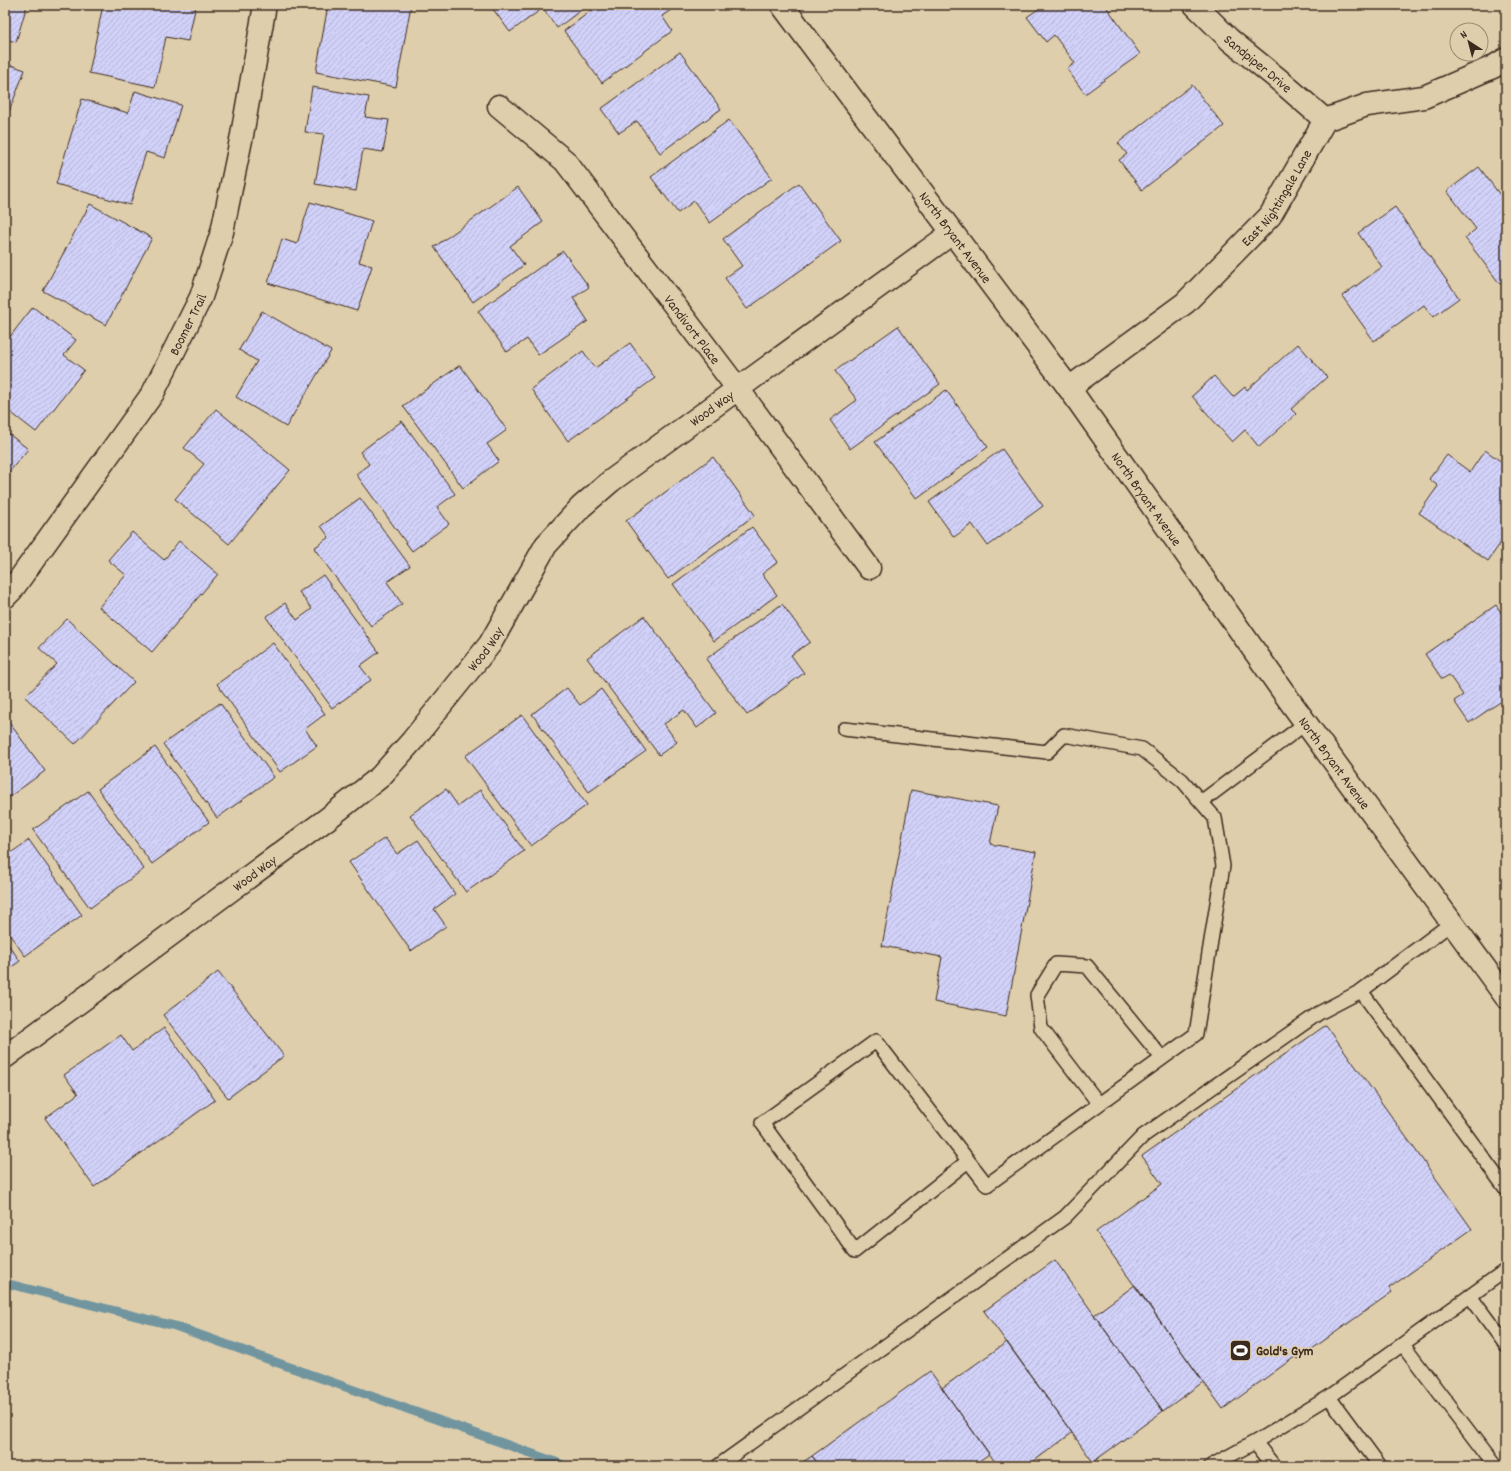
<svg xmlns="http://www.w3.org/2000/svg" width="1511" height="1471" font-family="Dekko,sans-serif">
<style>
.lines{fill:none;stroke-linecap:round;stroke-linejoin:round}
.stream{stroke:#70959f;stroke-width:9}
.building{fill:url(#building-hatch);stroke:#3b2a1e}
.service-casing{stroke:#3b2a1e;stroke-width:16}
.minor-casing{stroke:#3b2a1e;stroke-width:25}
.tertiary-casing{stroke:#3b2a1e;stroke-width:25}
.service{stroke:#dfceac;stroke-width:13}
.minor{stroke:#dfceac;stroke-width:22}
.tertiary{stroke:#dfceac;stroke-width:22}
.labels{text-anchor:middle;stroke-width:3.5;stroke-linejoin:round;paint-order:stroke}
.street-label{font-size:14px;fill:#3b2a1e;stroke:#dfceac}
.poi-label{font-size:14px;font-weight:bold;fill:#3b2a1e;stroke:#dfceac;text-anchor:start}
</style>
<defs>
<pattern id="building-hatch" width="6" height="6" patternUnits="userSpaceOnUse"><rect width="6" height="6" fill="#d1d1f9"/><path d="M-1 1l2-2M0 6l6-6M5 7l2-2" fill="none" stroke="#b4b4d5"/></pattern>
</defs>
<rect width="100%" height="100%" fill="#dfceac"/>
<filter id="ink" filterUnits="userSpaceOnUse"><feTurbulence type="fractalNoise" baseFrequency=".025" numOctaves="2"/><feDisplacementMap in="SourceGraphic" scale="8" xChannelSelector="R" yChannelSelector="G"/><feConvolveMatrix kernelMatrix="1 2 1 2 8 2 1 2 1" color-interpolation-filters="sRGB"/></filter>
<g filter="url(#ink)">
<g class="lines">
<path class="stream" d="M5,1283L175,1326L561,1464"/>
</g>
<path class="building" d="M5,5H27L16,42L5,39Z
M103,5H196L188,41L166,37L155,87L89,73Z
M328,5H411L396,87L316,72Z
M490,5H588L557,28L543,8L510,32Z
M599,5H672L674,8L662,16L672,31L602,83L564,31Z
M1044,5H1105L1140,54L1085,94L1067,69L1075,63L1054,35L1046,42L1027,17Z
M680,52L721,109L660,153L637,121L619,133L601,109Z
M5,63L25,70L5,122Z
M1192,85L1224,126L1142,190L1119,160L1127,154L1118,143Z
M312,87L369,97L365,117L389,120L383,152L363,149L356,191L315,184L324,134L305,132Z
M135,91L181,105L165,158L146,152L130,205L56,184L82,99L128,113Z
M729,120L772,178L710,223L694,201L678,213L651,177Z
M1479,167L1500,195L1506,191V280L1500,284L1465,238L1476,229L1447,191Z
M799,183L841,241L747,309L725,278L742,266L723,239Z
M518,187L543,222L510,246L524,265L473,302L434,247Z
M310,202L372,221L359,262L372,266L357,311L268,283L282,239L297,244Z
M90,204L152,238L106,325L43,291Z
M1395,207L1459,298L1433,317L1424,305L1374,341L1342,296L1382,267L1358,233Z
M563,251L589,287L573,298L588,321L538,355L527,339L507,352L478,311Z
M33,307L76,340L64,355L84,370L36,432L5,408V343Z
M262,311L331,351L286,427L236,397L257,361L239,350Z
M898,326L940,384L850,449L830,420L857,400L835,371Z
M630,343L655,378L568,441L531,389L583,351L595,368Z
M1298,344L1327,377L1291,409L1296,414L1259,447L1245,430L1232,442L1192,396L1214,376L1233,397L1245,387L1247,390Z
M460,365L507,430L487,444L499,461L463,488L403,406Z
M946,390L988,447L917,499L875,442Z
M216,409L290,470L229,544L175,499L204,464L184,448Z
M402,421L455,494L437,507L449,524L412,551L356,474L369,464L360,452Z
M5,431L28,449L5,477Z
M1002,449L1043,506L988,546L972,524L954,537L929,502Z
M1485,450L1506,465V535L1488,561L1419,513L1438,486L1429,479L1447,455L1470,472Z
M713,457L755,515L668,579L626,521Z
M360,498L410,566L387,582L402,604L371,626L314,548L329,537L321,526Z
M752,527L778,562L762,574L777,595L714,641L673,584Z
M132,532L164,560L179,541L218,574L152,652L99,607L126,575L108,560Z
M323,575L379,652L360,666L371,680L332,708L266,617L285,603L297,620L312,609L299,592Z
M782,604L810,642L791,655L804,673L747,715L706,659Z
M1496,605L1506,620V698L1469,723L1454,701L1463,695L1449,675L1442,679L1425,654Z
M644,616L716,713L697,728L684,710L664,724L677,742L659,755L587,658Z
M67,619L134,682L75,744L25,697L57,664L39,648Z
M273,643L325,714L305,729L317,746L280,772L217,684Z
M567,688L580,705L601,689L646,751L589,792L532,714Z
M220,703L274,777L217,818L163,744Z
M522,715L587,805L531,846L465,756Z
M5,717L45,771L5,800Z
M155,747L209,822L152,864L98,789Z
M446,789L458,806L480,790L524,851L466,892L410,815Z
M911,790L998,806L990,844L1036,852L1006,1016L934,1002L942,957L882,946Z
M88,791L144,869L90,908L33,830Z
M385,838L397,854L418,840L455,894L434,909L446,926L411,951L349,862Z
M29,840L82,915L25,956L5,928V857Z
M5,940L20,961L5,972Z
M218,972L284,1056L228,1098L163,1015Z
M1326,1025L1472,1229L1389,1288L1392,1292L1298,1359L1296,1356L1223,1409L1096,1232L1162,1184L1142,1156Z
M164,1028L215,1100L94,1187L45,1118L78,1094L64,1075L121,1035L132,1051Z
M1055,1260L1163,1411L1093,1462L984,1311Z
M1135,1285L1203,1382L1163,1411L1094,1315Z
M1007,1342L1072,1433L1027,1466H998L942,1388Z
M930,1371L989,1454L972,1466H820L812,1456Z
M812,1456L820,1466H797Z"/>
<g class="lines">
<defs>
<path id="service" d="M844,729L1047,752L1064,735L1142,749L1182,780L1215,818L1223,866L1196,1034L987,1185L876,1041L762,1123L855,1251L968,1161
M1201,802L1306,723
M1361,991L1506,1189
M1099,1104L1041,1028L1037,995L1056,964L1087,966L1162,1058
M1470,1296L1506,1345
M1403,1345L1495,1466
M1329,1397L1380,1466
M1255,1442L1274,1466
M718,1466L1065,1217L1143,1136L1319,1013L1361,991L1453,922
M1211,1466L1255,1442L1329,1397L1506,1270"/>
<g id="minor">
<path id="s1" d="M1195,5L1230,40L1278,79L1325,120"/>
<path id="s2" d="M499,106L565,161L738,389L869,568"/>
<path id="s3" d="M1069,388L1185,303L1270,216L1325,120L1367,105L1424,97L1493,67L1506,59"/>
<path id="s4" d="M5,597L11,591L153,393L201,297L222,232L242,135L265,5"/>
<path id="s5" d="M5,1057L327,819L380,777L412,741L490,644L546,545L581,507L611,481L952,233"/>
</g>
<g id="tertiary">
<path id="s6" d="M782,5L1069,388L1289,700L1506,997"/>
</g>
</defs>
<use href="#service" class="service-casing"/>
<use href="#minor" class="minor-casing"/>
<use href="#tertiary" class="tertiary-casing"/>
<use href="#service" class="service"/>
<use href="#minor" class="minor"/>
<use href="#tertiary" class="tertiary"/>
</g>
</g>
<defs>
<symbol id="stadium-square" viewBox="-11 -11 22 22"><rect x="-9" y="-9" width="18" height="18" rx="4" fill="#3b2a1e" stroke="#dfceac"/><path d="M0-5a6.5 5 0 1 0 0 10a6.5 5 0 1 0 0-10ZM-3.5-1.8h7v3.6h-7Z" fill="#fff"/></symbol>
</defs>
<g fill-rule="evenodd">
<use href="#stadium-square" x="1228" y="1338" width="25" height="25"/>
</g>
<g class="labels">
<g class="street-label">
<text dy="5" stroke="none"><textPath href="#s1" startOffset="86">Sandpiper Drive</textPath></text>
<text dy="5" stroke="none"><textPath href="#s3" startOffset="284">East Nightingale Lane</textPath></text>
<text dy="5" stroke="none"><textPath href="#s6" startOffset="290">North Bryant Avenue</textPath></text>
<text dy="5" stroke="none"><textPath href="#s4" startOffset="329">Boomer Trail</textPath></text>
<text dy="5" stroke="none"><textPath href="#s2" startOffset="297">Vandivort Place</textPath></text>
<text dy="5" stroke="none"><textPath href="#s5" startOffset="970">Wood Way</textPath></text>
<text dy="5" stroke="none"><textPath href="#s6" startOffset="614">North Bryant Avenue</textPath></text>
<text dy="5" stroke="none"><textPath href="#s5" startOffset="634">Wood Way</textPath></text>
<text dy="5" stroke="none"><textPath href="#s6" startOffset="938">North Bryant Avenue</textPath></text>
<text dy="5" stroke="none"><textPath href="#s5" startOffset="310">Wood Way</textPath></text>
</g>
<g class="poi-label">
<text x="1256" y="1355">Gold's Gym</text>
</g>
</g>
<rect width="1511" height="1471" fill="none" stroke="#dfceac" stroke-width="20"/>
<rect x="10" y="10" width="1491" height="1451" fill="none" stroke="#3b2a1e" stroke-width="1.5" filter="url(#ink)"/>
<g transform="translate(1469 42) rotate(324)"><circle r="19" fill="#dfceac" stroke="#9d8c73"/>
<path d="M0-3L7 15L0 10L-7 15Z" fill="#3b2a1e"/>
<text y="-6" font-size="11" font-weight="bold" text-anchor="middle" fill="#3b2a1e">N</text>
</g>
</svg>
